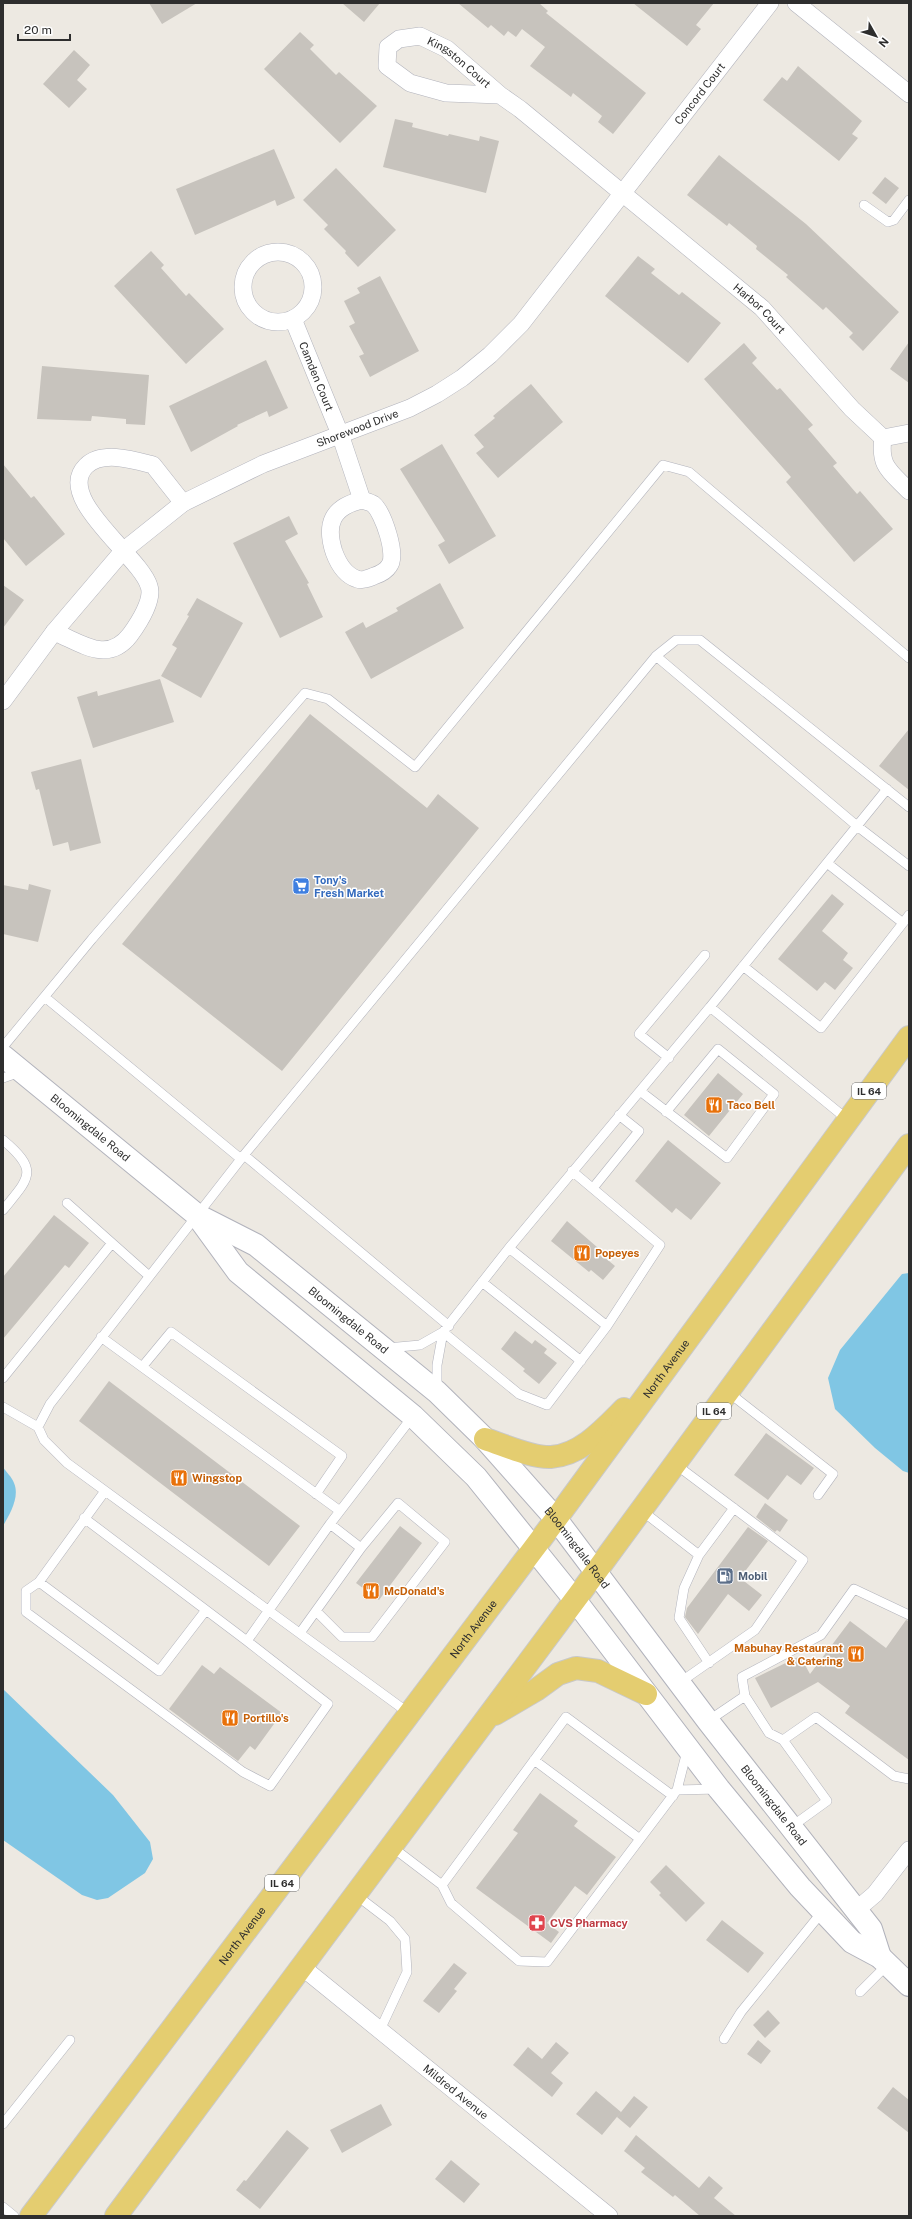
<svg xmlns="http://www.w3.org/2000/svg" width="912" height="2219" font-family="'Public Sans',sans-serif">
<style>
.water{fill:#80c6e4}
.building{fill:#c7c3bd}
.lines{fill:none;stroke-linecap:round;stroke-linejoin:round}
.lane-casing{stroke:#b2b3bc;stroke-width:10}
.street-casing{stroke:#b2b3bc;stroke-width:18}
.secondary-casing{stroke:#b2b3bc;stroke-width:24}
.primary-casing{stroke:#c9c9c9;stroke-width:24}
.lane{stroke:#fff;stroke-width:9}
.street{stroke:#fff;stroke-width:17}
.secondary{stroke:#fff;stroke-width:22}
.primary{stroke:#e4cd70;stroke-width:22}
.labels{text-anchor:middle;stroke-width:3;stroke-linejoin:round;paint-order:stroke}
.shield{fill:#fff;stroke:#6d6d6d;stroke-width:1}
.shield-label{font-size:10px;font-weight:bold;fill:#2e2e2e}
.street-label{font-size:11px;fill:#2e2e2e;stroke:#fff}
.shop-label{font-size:11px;font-weight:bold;fill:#366cbe;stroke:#fff;text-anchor:start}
.food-label{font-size:11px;font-weight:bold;fill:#c56008;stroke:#fff;text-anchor:start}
.service-label{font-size:11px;font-weight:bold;fill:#4e5e75;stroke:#fff;text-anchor:start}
.health-label{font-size:11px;font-weight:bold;fill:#be3a42;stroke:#fff;text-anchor:start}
</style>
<rect width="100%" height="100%" fill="#ede9e2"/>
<path class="water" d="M909,1273V1473L903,1471L875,1448L835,1409L828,1378L840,1350L902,1274Z
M3,1467C6,1472 12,1477 14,1483C20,1497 10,1514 3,1526Z
M3,1689L113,1795L150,1842L153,1859L145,1873L108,1898L97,1900L82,1895L3,1840Z"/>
<path class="building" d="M149,3H197L162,24Z
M342,3H380L364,22Z
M458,3H539L548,11L546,13L646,93L613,134L598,122L602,116L573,93L571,97L530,66L545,47L522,29L516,37L508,31L504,36L491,25L488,28Z
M633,3H714L696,25L701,29L687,46Z
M300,32L314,45L310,49L336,75L339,72L377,106L340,143L264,69Z
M74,50L90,65L77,80L87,89L69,108L43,84Z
M798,66L862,121L852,134L858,138L839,161L763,100L782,77L787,81Z
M395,119L413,123L412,127L448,136L449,134L479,141L480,136L499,141L486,193L383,167Z
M274,149L295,198L277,206L275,200L195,235L176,189Z
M719,155L806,224L899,312L863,351L849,337L853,333L826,307L823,310L786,277L788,275L756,249L757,246L729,223L727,226L687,195Z
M336,168L396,230L358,267L345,253L346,251L324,229L328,225L303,200Z
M885,177L899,188L886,204L872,193Z
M151,251L164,265L161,268L186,296L189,293L224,329L186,364L114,286Z
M638,256L655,269L651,273L679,295L682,292L721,323L688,363L605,296Z
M380,276L419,351L370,377L359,356L364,354L349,326L355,323L344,301L360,293L357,288Z
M909,342V383L890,369Z
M744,343L757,358L752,363L777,390L780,388L813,425L808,429L837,463L833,466L857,494L860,491L893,529L854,562L786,482L791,477L704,379Z
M266,360L288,408L269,417L267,411L237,425L238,426L191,452L169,406Z
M42,366L149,375L145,425L126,424V419L92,416L91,421L37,419Z
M531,384L563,422L498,478L476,453L484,447L474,435L495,418L493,416Z
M442,444L496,536L449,564L438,545L445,541L400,469Z
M3,464L31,498L34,496L65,534L26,566L3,538Z
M289,516L298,534L285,541L309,583L307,584L323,617L280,638L233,543Z
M440,583L464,628L371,679L345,632L363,622L366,628L398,611L396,608Z
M3,585L24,600L3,628Z
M197,598L243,623L201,698L161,676L177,648L172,645L189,616L187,615Z
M160,679L174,722L93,748L77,697L97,691L98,696Z
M310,714L427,808L438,794L479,828L282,1071L122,944Z
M909,729V790L879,766Z
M81,759L101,843L70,851L68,842L53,846L39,789L36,790L31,772Z
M29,884L51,890L38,942L3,934V885L28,890Z
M832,894L844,904L822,931L848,953L843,960L853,968L835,990L825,982L817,991L778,959Z
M718,1073L743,1094L709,1136L684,1115Z
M668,1140L721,1183L691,1220L676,1208L672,1213L635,1181Z
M54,1215L89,1243L69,1268L65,1265L3,1339V1277Z
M567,1221L605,1254L603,1256L615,1266L603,1280L591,1270L589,1272L551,1241Z
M515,1331L532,1344L535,1340L547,1349L544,1353L557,1363L539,1384L523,1371L525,1369L501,1349Z
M109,1381L300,1526L269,1566L79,1421Z
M766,1433L814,1468L801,1485L787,1475L768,1500L734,1475Z
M765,1503L788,1520L780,1532L777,1530L775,1532L756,1517Z
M400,1526L422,1543L379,1600L356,1583Z
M748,1527L768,1541L740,1578L762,1595L749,1611L728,1594L698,1634L685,1617L687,1608Z
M906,1620L909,1621V1760L845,1713L850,1706L818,1682L771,1708L755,1678L800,1656L810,1674L850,1621L886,1648Z
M202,1665L214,1674L220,1667L282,1713L255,1750L250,1746L238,1761L169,1709Z
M540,1793L578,1821L574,1826L616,1857L587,1895L575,1886L547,1923L559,1932L551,1943L476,1888L518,1833L513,1830Z
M666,1865L705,1903L686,1922L659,1895L661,1893L650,1882Z
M722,1920L764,1953L748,1973L706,1940Z
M454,1963L467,1973L454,1989L457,1991L439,2013L423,2001Z
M768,2010L780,2023L765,2038L753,2025Z
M758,2040L771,2051L761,2064L747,2054Z
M556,2042L569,2053L551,2073L563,2083L552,2097L513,2065L528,2047L542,2059Z
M893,2087L909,2100V2133L877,2108Z
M596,2091L621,2112L602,2135L576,2114Z
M634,2096L648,2107L630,2128L617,2117Z
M381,2104L392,2125L342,2153L330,2130Z
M287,2130L309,2148L260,2209L236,2190L244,2180L246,2181Z
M636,2135L699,2188L709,2176L723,2188L714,2198L736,2216H700L675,2195L673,2197L641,2172L645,2168L624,2151Z
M451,2160L480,2184L464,2203L435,2179Z"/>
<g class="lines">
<defs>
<path id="lane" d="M864,205L888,222L894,220L909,200
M656,656L857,826L909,866
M827,863L903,923L909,915
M743,966L821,1028L903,923
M46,998L241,1159
M710,1007L887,789
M3,1047L92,939L305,693L328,699L415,767L663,465L689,472L909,658
M669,1058L639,1034L705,955
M3,1078L20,1072
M640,1091L727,1158L774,1094L718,1049L666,1112
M3,1140C40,1171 29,1178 3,1210
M244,1155L449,1326
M593,1188L639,1131L619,1115
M67,1203L148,1275
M509,1248L607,1326
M482,1282L581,1361
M443,1332L519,1394L547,1405L607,1326L660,1245L572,1171
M101,1337L340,1511
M387,1348L420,1345L443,1332L509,1248L710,1007L848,1120
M142,1367L171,1332L342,1456L316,1494
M3,1378L112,1243
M437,1390V1365L443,1332
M728,1392L833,1474L818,1495
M3,1407L38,1427
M675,1464L803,1560L755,1630L679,1683
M105,1491L39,1582L26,1591V1612L243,1772L270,1786L328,1704L247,1641L330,1524L413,1416
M641,1510L699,1555L734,1508
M84,1518L247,1641
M330,1524L361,1548
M699,1555L684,1588L679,1618L709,1663
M39,1582L159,1671L206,1610
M300,1633L361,1548L398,1503L445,1542L372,1637H342L316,1611
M745,1696L742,1677L821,1635L854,1589L909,1615
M410,1714L67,1463L44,1440L38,1427L50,1404L244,1155L656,656L676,640H700L909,807
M708,1721L745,1696L769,1733L783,1740
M534,1760L640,1839
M677,1790L718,1789
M791,1827L827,1801L783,1740L816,1717L894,1776L909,1779
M392,1847L442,1885L451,1903L519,1961L547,1962L677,1790L687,1751
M442,1885L566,1717L673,1796
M356,1895L390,1921L405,1939L407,1972L380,2030
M860,1992L888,1964
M724,2039L741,2012L822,1912
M3,2124L70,2040
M3,2207L14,2216"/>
<g id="street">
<path d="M796,3L909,94"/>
<path id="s1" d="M500,95L446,93L410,83L387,66L388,47L399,39L420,36L447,49L500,95L520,109L762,308L852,409L883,438"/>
<circle cx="278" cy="287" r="35"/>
<path id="s2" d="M293,319L340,434L362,500"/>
<path d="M883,438C879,467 890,471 909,491"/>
<path d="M883,438L909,433"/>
<path d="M362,500C365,501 370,502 373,504C383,512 398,556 389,566C386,571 380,574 374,576C369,578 362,581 357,579C345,575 338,563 334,552C325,524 332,507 362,500Z"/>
<path d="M54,632C80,642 107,665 130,635C138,624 154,600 149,586C140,556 54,498 86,466C102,450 134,460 153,465L183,503"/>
<path id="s3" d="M3,701L54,632L123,551L183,503L263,464L410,408L437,394L462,378L490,355L521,324L770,3"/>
<path d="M855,1911L875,1894L909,1850"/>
<path id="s4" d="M302,1967L609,2216"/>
</g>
<g id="secondary">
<path id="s5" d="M3,1056L197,1215L256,1245L437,1392L485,1439L556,1519L708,1721L871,1929L880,1957"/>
<path d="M198,1217L238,1272L413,1416L476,1477L575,1600L719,1789L800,1887L852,1942L880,1957L909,1985"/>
</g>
<g id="primary">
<path d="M485,1439C504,1445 532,1458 551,1457C581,1455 604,1429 624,1409"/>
<path d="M495,1714L536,1690L558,1674L576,1668L598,1671L646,1694"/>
<path id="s6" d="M31,2216L556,1519L909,1037"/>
<path d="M116,2216L595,1573L909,1145"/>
</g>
</defs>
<use href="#lane" class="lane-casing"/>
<use href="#street" class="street-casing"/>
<use href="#secondary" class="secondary-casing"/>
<use href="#primary" class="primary-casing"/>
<use href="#lane" class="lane"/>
<use href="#street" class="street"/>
<use href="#secondary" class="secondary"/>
<use href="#primary" class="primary"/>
</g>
<defs>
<symbol id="supermarket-square" viewBox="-11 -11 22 22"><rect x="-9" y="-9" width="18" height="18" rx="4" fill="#3f7fe0" stroke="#fff"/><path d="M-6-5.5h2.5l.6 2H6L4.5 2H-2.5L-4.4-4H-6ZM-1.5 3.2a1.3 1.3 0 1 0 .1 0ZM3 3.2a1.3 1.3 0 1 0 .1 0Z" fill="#fff"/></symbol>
<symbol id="restaurant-square" viewBox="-11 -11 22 22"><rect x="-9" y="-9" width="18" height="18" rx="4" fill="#e8710a" stroke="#fff"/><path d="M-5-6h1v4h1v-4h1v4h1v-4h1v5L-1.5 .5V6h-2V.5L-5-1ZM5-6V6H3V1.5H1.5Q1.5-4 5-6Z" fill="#fff"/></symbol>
<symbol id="fuel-square" viewBox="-11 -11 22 22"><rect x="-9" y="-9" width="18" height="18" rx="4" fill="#5c6f8a" stroke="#fff"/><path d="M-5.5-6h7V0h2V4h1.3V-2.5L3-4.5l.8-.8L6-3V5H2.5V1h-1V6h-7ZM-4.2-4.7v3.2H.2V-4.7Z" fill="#fff"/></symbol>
<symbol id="pharmacy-square" viewBox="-11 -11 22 22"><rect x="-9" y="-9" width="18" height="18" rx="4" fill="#e0444e" stroke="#fff"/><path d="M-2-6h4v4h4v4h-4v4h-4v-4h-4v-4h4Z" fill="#fff"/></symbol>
</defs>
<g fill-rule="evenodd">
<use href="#supermarket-square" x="291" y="876" width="20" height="20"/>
<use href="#restaurant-square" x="704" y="1095" width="20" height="20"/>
<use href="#restaurant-square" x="572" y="1243" width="20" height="20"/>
<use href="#restaurant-square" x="169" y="1468" width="20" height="20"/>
<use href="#fuel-square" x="715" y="1566" width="20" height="20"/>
<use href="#restaurant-square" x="361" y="1581" width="20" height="20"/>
<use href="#restaurant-square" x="846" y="1644" width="20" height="20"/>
<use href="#restaurant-square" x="220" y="1708" width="20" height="20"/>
<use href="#pharmacy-square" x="527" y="1913" width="20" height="20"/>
</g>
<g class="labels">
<g class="shield">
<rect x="852" y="1083" width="34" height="16" rx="3"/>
<rect x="697" y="1403" width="34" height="16" rx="3"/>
<rect x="265" y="1875" width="34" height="16" rx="3"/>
</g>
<g class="shield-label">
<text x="869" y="1095">IL 64</text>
<text x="714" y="1415">IL 64</text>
<text x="282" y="1887">IL 64</text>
</g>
<g class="street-label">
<text dy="4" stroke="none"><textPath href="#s1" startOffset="221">Kingston Court</textPath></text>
<text dy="4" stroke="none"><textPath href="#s3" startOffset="947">Concord Court</textPath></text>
<text dy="4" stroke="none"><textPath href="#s1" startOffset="610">Harbor Court</textPath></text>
<text dy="4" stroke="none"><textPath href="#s2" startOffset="62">Camden Court</textPath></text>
<text dy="4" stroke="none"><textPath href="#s3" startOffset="459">Shorewood Drive</textPath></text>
<text dy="4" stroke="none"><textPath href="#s5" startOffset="113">Bloomingdale Road</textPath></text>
<text dy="4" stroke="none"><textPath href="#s5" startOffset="436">Bloomingdale Road</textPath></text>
<text dy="4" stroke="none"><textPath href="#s6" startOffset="1059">North Avenue</textPath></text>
<text dy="4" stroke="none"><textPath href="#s5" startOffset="760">Bloomingdale Road</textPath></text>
<text dy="4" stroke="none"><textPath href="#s6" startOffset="735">North Avenue</textPath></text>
<text dy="4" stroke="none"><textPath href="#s5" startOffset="1084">Bloomingdale Road</textPath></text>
<text dy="4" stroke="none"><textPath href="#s6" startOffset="351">North Avenue</textPath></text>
<text dy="4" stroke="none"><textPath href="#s4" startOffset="198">Mildred Avenue</textPath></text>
</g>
<g class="shop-label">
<text x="314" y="884">Tony's<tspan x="314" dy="13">Fresh Market</tspan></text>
</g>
<g class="food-label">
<text x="727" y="1109">Taco Bell</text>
<text x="595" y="1257">Popeyes</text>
<text x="192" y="1482">Wingstop</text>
<text x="384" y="1595">McDonald's</text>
<text x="843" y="1652" text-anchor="end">Mabuhay Restaurant<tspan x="843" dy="13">&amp; Catering</tspan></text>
<text x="243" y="1722">Portillo's</text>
</g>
<g class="service-label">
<text x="738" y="1580">Mobil</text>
</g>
<g class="health-label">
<text x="550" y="1927">CVS Pharmacy</text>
</g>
</g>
<rect width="912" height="2219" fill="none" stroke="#2e2e2e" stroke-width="8"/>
<g transform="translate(876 36) rotate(129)" stroke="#ffffff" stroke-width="3" paint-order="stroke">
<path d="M0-3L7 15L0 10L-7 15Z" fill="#2e2e2e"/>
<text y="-6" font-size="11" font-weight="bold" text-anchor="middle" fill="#2e2e2e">N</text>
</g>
<path d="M18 34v6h52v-6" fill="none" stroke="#2e2e2e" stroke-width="2"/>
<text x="24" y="34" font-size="12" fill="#2e2e2e" stroke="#ffffff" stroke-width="3" paint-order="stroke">20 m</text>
</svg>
